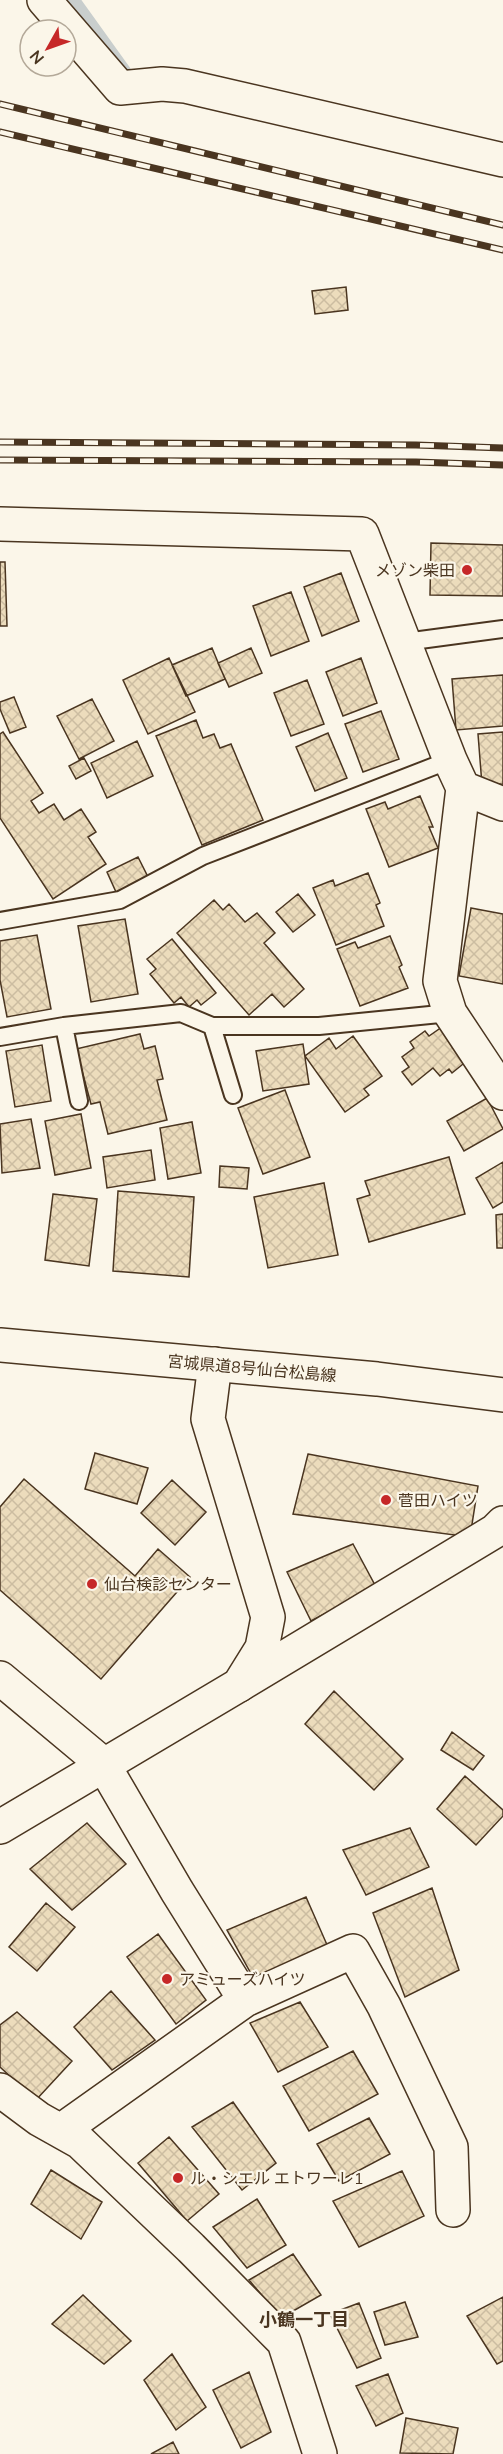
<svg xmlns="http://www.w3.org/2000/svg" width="503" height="2454" font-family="'Nunito Sans','Noto Sans JP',sans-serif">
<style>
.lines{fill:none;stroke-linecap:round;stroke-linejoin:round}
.stream{stroke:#c9cecd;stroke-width:12}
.building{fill:url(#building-cross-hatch);stroke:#4a3520;stroke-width:1.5}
.lane-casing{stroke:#4a3520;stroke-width:20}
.street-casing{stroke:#4a3520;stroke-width:36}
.secondary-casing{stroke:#4a3520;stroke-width:36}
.primary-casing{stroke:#4a3520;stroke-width:36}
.lane{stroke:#fbf6e9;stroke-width:16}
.street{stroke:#fbf6e9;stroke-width:33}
.secondary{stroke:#fbf6e9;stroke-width:33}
.primary{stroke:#fbf6e9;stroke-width:33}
.rail-casing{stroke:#4a3520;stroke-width:7}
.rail{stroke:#fbf6e9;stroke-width:4.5;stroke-dasharray:14;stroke-linecap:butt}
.poi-dot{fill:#c62828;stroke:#fbf6e9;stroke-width:2}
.labels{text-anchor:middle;stroke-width:4.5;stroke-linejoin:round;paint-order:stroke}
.poi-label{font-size:16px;fill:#4a3520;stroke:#fbf6e9;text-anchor:start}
.street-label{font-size:16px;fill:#4a3520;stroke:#fbf6e9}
.neighbourhood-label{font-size:18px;font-weight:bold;fill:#4a3520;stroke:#fbf6e9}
</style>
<defs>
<pattern id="building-cross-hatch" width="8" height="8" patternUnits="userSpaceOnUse" patternTransform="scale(1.5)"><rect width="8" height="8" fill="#ecdcbc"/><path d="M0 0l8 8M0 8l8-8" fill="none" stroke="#ccbda1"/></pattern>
</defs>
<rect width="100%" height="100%" fill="#fbf6e9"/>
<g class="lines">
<path class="stream" d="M74,0L125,71"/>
</g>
<path class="building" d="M346,287L348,310L315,314L312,291Z
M431,543L503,545V596L430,595Z
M0,562H5L7,626H0Z
M341,573L359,621L322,636L304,587Z
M291,592L309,641L271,656L253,606Z
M212,648L225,679L186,696L172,665Z
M251,648L262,673L229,687L218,663Z
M169,658L195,712L148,734L123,680Z
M361,658L377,703L343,716L326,672Z
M503,675V726L456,730L452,679Z
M307,680L324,724L291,736L274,693Z
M14,697L26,727L10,733L0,709V702Z
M92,699L114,741L79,759L57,716Z
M381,711L399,759L363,772L345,724Z
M196,720L203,738L214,734L220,748L231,744L263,820L202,845L156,736Z
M3,732L43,793L31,801L39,813L54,804L64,820L81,809L96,832L88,837L106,864L53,899L0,818V734Z
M503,732V784L482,785L478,734Z
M328,733L347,778L315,791L296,747Z
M137,741L153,776L107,798L91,763Z
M84,758L91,771L76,779L69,766Z
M420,796L433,827H429L438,848L389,867L366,809L385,802L388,809Z
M138,857L148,877L116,892L107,872Z
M368,873L380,903L376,905L384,926L336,945L313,888L333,880L335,886Z
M298,894L315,915L293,932L276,912Z
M214,900L223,910L229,904L245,922L257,913L275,933L264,943L304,989L284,1007L272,994L249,1015L177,933Z
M471,908L503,914V984L459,976Z
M125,919L138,994L91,1002L78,926Z
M37,935L51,1009L7,1017L0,980V941Z
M390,936L402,965L399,967L408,988L360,1006L337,949L355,942L358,948Z
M172,939L216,993L201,1005L197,1000L189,1007L181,997L174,1003L150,974L156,969L147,959Z
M442,1027L468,1060L452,1073L449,1069L440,1076L433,1068L412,1085L402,1072L409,1067L402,1057L414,1048L410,1042L425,1031L429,1036Z
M140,1034L144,1049L155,1046L163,1079L157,1080L167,1120L108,1134L100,1102L91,1104L76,1049Z
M353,1036L382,1076L364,1089L369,1095L345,1112L305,1056L329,1038L336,1049Z
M303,1044L309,1084L263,1091L256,1051Z
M42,1045L51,1101L15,1107L6,1051Z
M285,1090L310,1157L263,1174L238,1108Z
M487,1098L503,1129L464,1151L447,1121Z
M81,1114L91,1168L55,1175L45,1121Z
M31,1119L40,1168L2,1173L0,1124Z
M192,1122L201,1173L168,1179L160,1128Z
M151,1150L155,1180L107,1188L103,1157Z
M449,1157L465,1214L369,1242L357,1199L370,1195L365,1181Z
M503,1162V1202L493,1208L476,1178Z
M220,1166L249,1168L247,1189L219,1187Z
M324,1183L338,1255L268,1268L254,1197Z
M118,1191L194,1197L189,1277L113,1271Z
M53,1194L97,1199L89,1266L45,1260Z
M503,1214V1248H497L496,1215Z
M95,1453L148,1468L137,1504L85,1489Z
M308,1454L478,1486L470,1537L293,1514Z
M24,1479L135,1576L158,1549L190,1577L101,1679L0,1590V1507Z
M172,1480L206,1512L175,1545L141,1513Z
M353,1544L376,1587L311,1621L287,1572Z
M334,1691L403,1759L374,1790L305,1724Z
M452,1732L484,1756L473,1770L441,1750Z
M465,1776L503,1810V1816L476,1845L437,1809Z
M87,1823L126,1864L72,1910L30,1869Z
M410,1828L429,1867L366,1895L343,1850Z
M432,1888L459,1970L405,1997L373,1913Z
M306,1897L328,1947L254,1979L227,1930Z
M46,1903L75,1927L37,1971L9,1947Z
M158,1934L206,2000L176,2024L127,1957Z
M111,1991L155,2040L112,2070L74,2027Z
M300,2002L328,2047L278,2072L250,2023Z
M17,2012L72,2061L36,2100L0,2067V2025Z
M353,2051L378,2094L309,2131L283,2086Z
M233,2102L276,2163L242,2190L192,2127Z
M369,2118L390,2154L339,2181L317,2144Z
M169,2137L219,2194L187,2221L138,2163Z
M51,2170L102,2202L81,2239L31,2204Z
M402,2171L424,2216L359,2247L333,2201Z
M257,2199L286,2245L247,2268L213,2227Z
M293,2254L321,2295L281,2318L249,2280Z
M83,2295L131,2341L104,2364L52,2324Z
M503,2297V2361L497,2364L467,2316Z
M405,2302L418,2337L385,2345L374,2312Z
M359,2303L381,2358L357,2368L330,2314Z
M172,2354L206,2407L176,2430L144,2380Z
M249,2372L271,2432L241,2448L213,2390Z
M388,2374L403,2413L376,2426L356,2386Z
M406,2418L458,2428L453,2454L400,2453Z
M173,2442L179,2454H151Z"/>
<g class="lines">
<defs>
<path id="lane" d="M405,642L503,629
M0,921L120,900L203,856L450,760
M212,1026L233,1095
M0,1037L64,1026
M79,1101L64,1026L181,1013L212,1026H319L450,1013"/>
<path id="street" d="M0,524L362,534L450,760L463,788L503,804
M463,788L440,981L450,1013L503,1093
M0,1678L103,1764L177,1891L245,2000
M239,1685L495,1531L503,1523
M0,2090L39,2119L80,2142L191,2248L284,2342L320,2454
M62,2130L245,2000L353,1951L384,2006L451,2147L453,2210"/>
<path id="secondary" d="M44,0L120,88L162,84L185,86L503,160
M0,1827L239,1685L262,1648L268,1617L208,1419L215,1364"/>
<path id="primary" d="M0,1345L377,1379L503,1395"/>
</defs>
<use href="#lane" class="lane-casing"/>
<use href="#street" class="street-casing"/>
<use href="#secondary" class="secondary-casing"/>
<use href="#primary" class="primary-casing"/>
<use href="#lane" class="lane"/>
<use href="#street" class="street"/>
<use href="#secondary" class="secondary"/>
<use href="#primary" class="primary"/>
<defs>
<path id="rail" d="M0,104L503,225
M0,132L503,250
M0,442L416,445L503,448
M0,460L416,462L503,465"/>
</defs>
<use href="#rail" class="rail-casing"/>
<use href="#rail" class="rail"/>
</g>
<g class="poi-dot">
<circle cx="467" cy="570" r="6"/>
<circle cx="386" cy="1500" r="6"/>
<circle cx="92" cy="1584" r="6"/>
<circle cx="167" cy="1979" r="6"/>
<circle cx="178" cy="2178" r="6"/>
</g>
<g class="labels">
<g class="poi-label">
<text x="455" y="576" text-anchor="end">メゾン柴田</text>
<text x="398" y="1506">菅田ハイツ</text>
<text x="104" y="1590">仙台検診センター</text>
<text x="179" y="1985">アミューズハイツ</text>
<text x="190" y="2184">ル・シエル エトワーレ1</text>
</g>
<g class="street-label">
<text transform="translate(252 1368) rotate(5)" y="6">宮城県道8号仙台松島線</text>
</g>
<g class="neighbourhood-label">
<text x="304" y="2326">小鶴一丁目</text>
</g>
</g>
<g transform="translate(48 48) rotate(230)"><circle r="28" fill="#fbf6e9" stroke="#b4a999" stroke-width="1.5"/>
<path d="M0-4.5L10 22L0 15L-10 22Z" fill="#c62828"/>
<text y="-9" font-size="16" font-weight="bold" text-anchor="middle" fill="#4a3520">N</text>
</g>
</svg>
